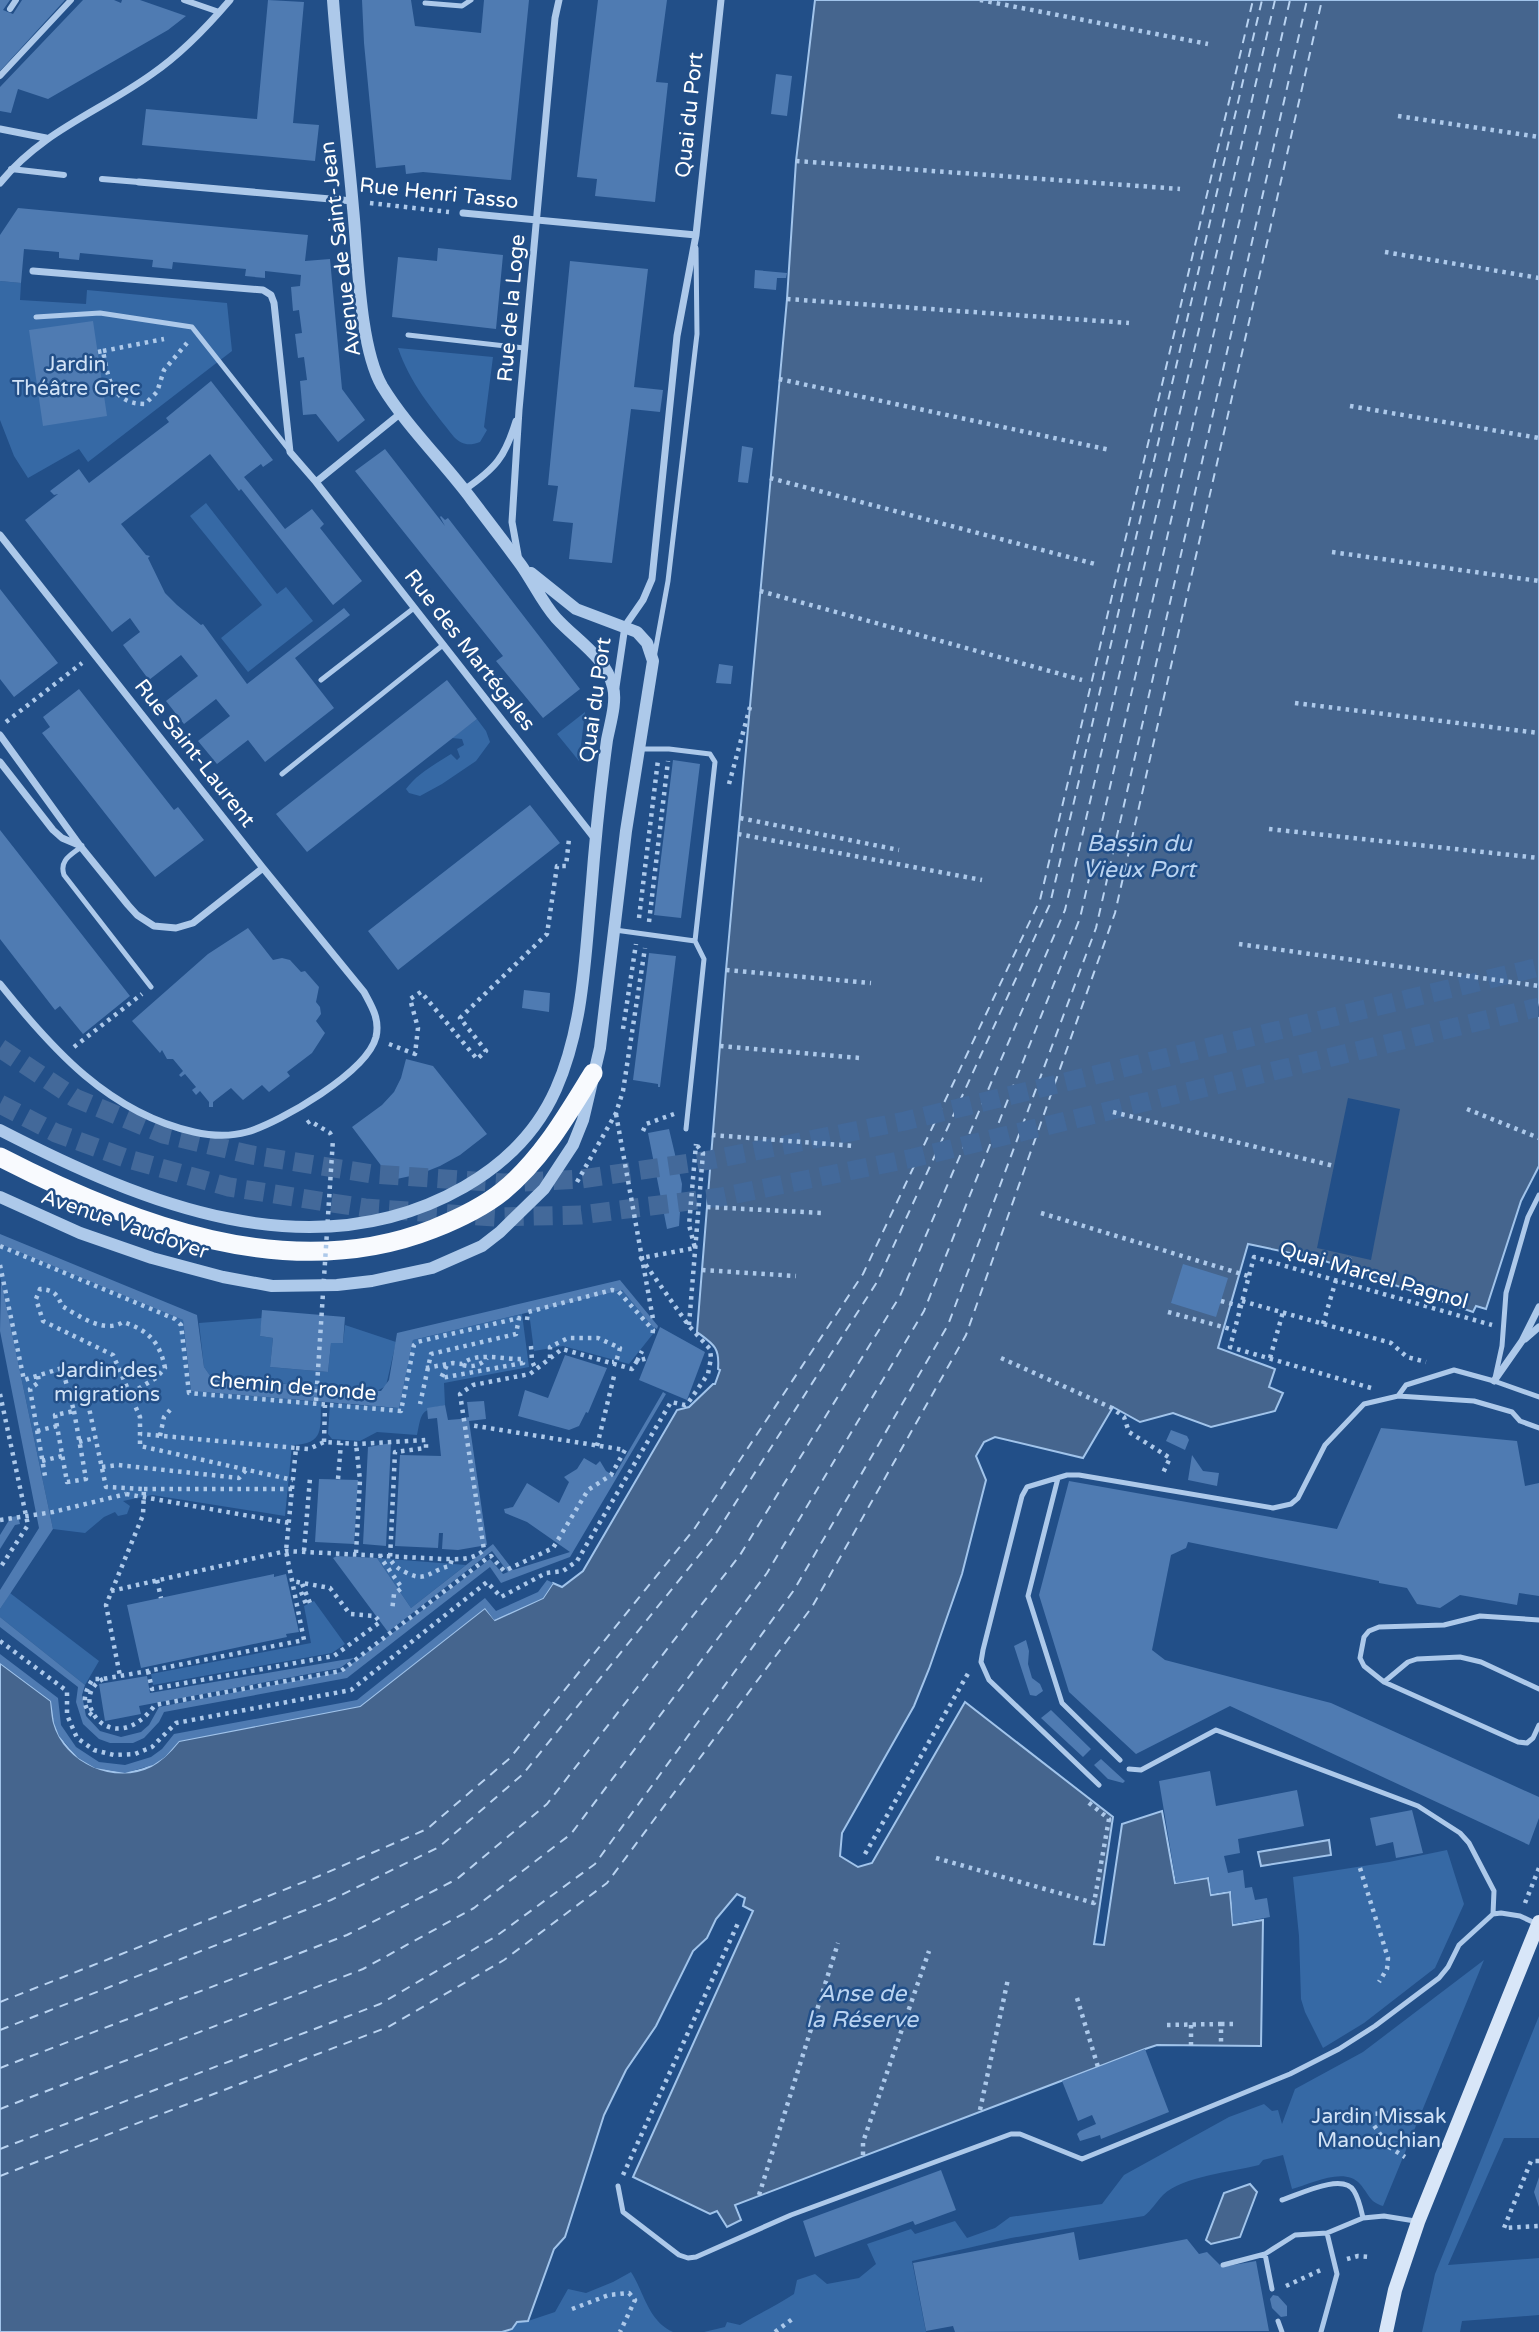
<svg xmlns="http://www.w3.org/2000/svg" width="1539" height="2332" font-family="'Varela Round',sans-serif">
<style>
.green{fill:#3669a5}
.water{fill:#45658e;stroke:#a1c4eb;stroke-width:2}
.pier{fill:#224f88}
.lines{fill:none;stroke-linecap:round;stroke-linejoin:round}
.ferry{stroke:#b9d3f1;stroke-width:2;stroke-dasharray:9 7;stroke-linecap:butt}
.building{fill:#4f7bb2}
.trunk-tunnel{stroke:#43699a;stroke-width:19;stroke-dasharray:19 10;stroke-linecap:butt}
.path{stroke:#adc9ea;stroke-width:4.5;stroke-dasharray:3.5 5;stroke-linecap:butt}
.service{stroke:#adc9ea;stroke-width:5}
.pedestrian{stroke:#adc9ea;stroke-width:6}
.minor{stroke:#adc9ea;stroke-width:7}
.tertiary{stroke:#adc9ea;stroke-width:12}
.secondary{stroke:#d8e6f8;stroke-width:14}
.trunk{stroke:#f8fafe;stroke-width:19}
.path-bridge{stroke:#adc9ea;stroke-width:4.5;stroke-dasharray:3.5 5;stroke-linecap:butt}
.labels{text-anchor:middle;stroke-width:5;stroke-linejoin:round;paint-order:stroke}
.street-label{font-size:21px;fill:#fff;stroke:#224f88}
.park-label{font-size:21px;fill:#d2e3f7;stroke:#224f88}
.water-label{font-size:23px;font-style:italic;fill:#b9d3f1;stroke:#224f88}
</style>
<rect width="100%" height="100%" fill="#224f88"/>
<path class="green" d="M0,281L21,283L20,300L86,304L87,290L227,303L232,351L88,462L79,449L28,478L14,456L0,420Z
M398,348L493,357L484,427L487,430L480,442C469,446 462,445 454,437C432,409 410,383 398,348Z
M206,503L277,594L286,587L313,621L248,672L221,638L262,605L190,516Z
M585,712L579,761L557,734Z
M477,719L486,731L490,742L476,761L442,784L420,796L409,793L406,789C417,774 435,764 451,754L457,760L460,757L457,749L464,745L462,739L452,738Z
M0,1244L183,1320L191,1391L321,1402C320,1429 325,1444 292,1445L285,1516L152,1495L123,1501L130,1506L127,1514L118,1516L115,1512L104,1517L85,1533L53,1529L0,1276Z
M622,1290L656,1330L629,1364L563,1346L534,1351L529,1312Z
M522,1314L529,1367L444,1383L445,1405C420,1410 422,1412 417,1435L377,1432L360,1441L332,1439L328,1434L330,1403L399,1408L413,1340Z
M262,1318L260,1336L273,1338L270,1367L328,1372L331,1343H343L345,1325L396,1342L386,1386L375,1392L211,1377L204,1367L199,1323Z
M377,1558L466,1565L411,1608Z
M10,1593L99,1661L85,1685L0,1617V1609Z
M314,1601L345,1644L332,1653L153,1685L151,1674L311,1643L304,1606Z
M1447,1850L1464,1904L1435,1968L1364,2023L1323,2048L1305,2012L1301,1999L1299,1936L1293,1877L1389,1862Z
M1484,1960L1383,2206C1369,2202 1369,2194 1360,2184C1345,2166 1310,2184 1292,2189L1283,2155L1263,2160L1259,2165C1232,2172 1183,2176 1163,2195C1156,2202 1152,2210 1144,2216L1011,2238L912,2261L926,2332H704L725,2327L727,2322L740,2325C758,2314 776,2306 794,2294L797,2280L815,2274L827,2284L859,2278L876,2264L867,2244L911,2229L915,2234L955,2221L967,2238L995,2228L1010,2217L1102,2204L1124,2175L1229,2117L1264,2104L1272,2111L1278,2110L1282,2124L1295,2089L1363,2052Z
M1539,2016V2138H1504L1448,2265L1539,2258V2315L1462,2321L1460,2332H1422L1435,2274Z
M631,2272C644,2292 648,2321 673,2332H502L512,2329L517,2322L528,2321L555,2312L568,2289L586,2293L613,2282Z"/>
<path class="water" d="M815,0H1539V1166L1521,1201L1486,1309L1476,1306L1473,1312L1319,1259L1248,1244L1218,1348L1275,1369L1269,1387L1283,1393L1275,1411L1211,1427L1173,1413L1140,1422L1113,1407L1083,1458L995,1437L984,1442L976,1456L986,1480L962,1574L929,1669L914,1706L842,1833L840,1856L858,1867L872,1863L965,1702L1113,1817L1094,1944L1104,1945L1122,1824L1162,1811L1175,1883L1208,1878L1211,1895L1230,1892L1233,1925L1263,1920L1261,2046L1157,2045L1145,2049L735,2205L741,2220L727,2227L717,2211L710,2214L633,2177L753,1911L743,1906L745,1898L737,1894L716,1919L707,1938L693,1951L656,2026L626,2070L604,2115L565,2237L554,2249L528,2321L517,2322L512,2329L502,2332H0V1663L51,1701C52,1708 52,1716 54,1723C65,1763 115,1784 151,1766C163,1760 171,1751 179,1741L360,1706L485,1608L495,1620L543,1598L553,1583L562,1587L583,1571L677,1410L689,1407L713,1384H715L720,1370L718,1369C720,1347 713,1344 697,1332L726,970L787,299L796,161Z
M1329,1840L1331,1855L1261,1866L1258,1852Z
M1250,2184L1257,2192L1240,2237L1211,2244L1206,2240L1224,2193Z"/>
<path class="pier" d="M1348,1098L1400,1109L1371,1260L1317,1248Z"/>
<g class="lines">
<path class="ferry" d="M0,2002L319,1876L427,1829L510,1758L695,1528L863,1274L1040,900L1253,0
M0,2030L331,1900L439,1847L523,1774L713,1538L877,1282L1050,904L1262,0
M0,2068L347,1935L457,1879L547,1804L740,1555L900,1296L1065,910L1275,0
M0,2109L363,1969L474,1908L571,1834L767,1573L924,1311L1080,918L1290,0
M0,2149L380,2004L495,1937L595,1864L794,1590L948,1325L1096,928L1307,0
M0,2176L388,2027L504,1960L607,1883L812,1607L966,1335L1115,913L1322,0"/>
</g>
<path class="building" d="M0,0H10L3,10L13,14L22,0H65L0,71Z
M83,0H114L121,3L122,0H140L186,16L168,30L48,99L18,89L11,113L0,111V87Z
M268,0L304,2L293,123L319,125L315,161L142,145L146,109L257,119Z
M362,0H411L415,26L481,33L484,0H529L511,180L423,172L406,174L405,165L376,168L364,43Z
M598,0H667L656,82L668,83L655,202L595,196L597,179L577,177Z
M776,74L792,76L787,116L771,114Z
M18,208L308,235L305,261L330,259L342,389L365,420L338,442L316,414L303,415L300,381L307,380L304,357L298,358L295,334L302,333L299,310L293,311L291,287L300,286L301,275L265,271V278L245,276L246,269L173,262L172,269L152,267L153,260L80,253L79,260L59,258V252L24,249L21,283L0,281V235Z
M438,248L503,255L496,329L392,317L398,257L437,261Z
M570,261L648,269L634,387L663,390L660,412L631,409L612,563L569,559L573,523L553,521L558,486L548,485Z
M755,270L787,273L786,278H777L776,290L754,288Z
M93,321L107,416L43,426L29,330Z
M211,381L273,460L263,467L261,464L244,477L249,483L285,529L312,509L324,524L320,528L362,581L333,605L241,489L239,491L210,454L121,524L146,555L150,556L148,558L165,593L177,605L201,625L203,624L247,684L344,608L350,615L295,658L334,708L265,762L248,740L217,764L198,741L230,716L216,699L184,724L166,701L198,676L181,655L149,680L123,645L140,632L130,618L112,632L25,520L58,494L54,495L50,491L79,469L89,483L169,422L166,418Z
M742,446L753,448L748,483L738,482Z
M385,449L445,526L440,517L441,516L445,520L448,518L580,689L543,718L496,661L503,656L355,471Z
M0,589L58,663L14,697L0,679Z
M719,664L733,666L731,684L716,683Z
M447,680L477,719L307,852L276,814Z
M79,689L174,810L178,807L204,840L155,877L42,733L50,727L43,717Z
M673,760L700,764L681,918L654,915Z
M530,805L560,843L398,970L368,931Z
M0,830L130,996L83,1034L60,1006L55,1010L0,939Z
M248,928L273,960L282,958L290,960L301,972L305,971L319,987L316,1002L320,1007L321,1014L316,1021L325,1033L312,1053L287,1072L290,1076L269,1092L262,1085L243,1100L231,1088L213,1102V1107H209V1102L200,1091L196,1095L192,1090L196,1087L185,1074L181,1077L179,1075L183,1071L173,1059H167L162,1050L160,1053L132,1021L208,954Z
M649,953L676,956L660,1087H658V1084L633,1080Z
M524,990L550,993L549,1012L522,1008Z
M406,1059L433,1066L487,1134L460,1155L440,1166L420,1174L392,1180L352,1127L382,1105L394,1092L401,1078Z
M669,1129L682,1184L679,1226L667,1229L648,1133Z
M0,1234L197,1315L204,1367L211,1377L216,1379L381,1391L389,1380L397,1333L620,1280L658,1326L657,1329L653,1327L622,1290L413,1340L399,1408L191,1391L183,1320L0,1244Z
M1183,1264L1228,1278L1216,1317L1171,1303Z
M1,1281L53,1529L0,1609V1590L39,1528L0,1331Z
M262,1310L345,1317L343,1343H331L328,1372L270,1367L273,1338L260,1336Z
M660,1327L705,1352L687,1400L639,1380Z
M565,1355L607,1368L588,1413L586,1412L579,1426L569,1430L518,1416L525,1390L548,1398Z
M663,1392L666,1394L570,1557L501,1583L490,1567L347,1678L164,1712L159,1722L144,1738L133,1743H110L99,1739L83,1724L76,1702L78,1687L0,1627V1617L85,1685L82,1695L86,1716L100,1731L121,1737L141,1732L149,1725L159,1707L341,1672L490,1559L503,1574L508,1572L492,1551L388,1632L333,1558L337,1556L377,1558L411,1608L493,1544L513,1570L570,1552L527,1522L505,1513L504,1509L513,1507L527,1483L559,1503L569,1482L564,1477L577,1469L584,1458L596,1465L600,1461L606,1471L614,1476Z
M484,1401L486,1419L469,1421L487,1545L458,1550L442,1549L443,1533H439L438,1548L395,1546L400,1455L441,1456L437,1418L428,1419L427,1408L445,1405L448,1420L460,1419L469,1417L467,1402Z
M1381,1428L1517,1441L1525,1486L1539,1483V1596L1519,1593L1517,1605L1460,1595L1440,1608L1417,1604L1407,1588L1379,1583V1581L1188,1542L1186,1548L1171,1555L1152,1650L1165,1660L1331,1703L1539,1797V1818L1529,1845L1230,1706L1136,1754L1069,1692L1039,1595L1069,1481L1337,1529Z
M1171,1430L1187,1436L1189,1440L1185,1450L1166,1441Z
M391,1443L386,1546L363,1544L368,1447Z
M1192,1455L1203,1471L1219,1473L1217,1486L1188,1480Z
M319,1479L358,1480L354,1544L315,1542Z
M18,1516L20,1524L15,1525L0,1549V1535L11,1517Z
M274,1574V1577L286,1574L299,1632L286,1634L287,1637L141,1668L127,1605Z
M547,1580L553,1583L543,1598L494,1620L485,1608L360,1706L179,1741L165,1757L153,1765L125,1773L95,1768L78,1758L59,1736L54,1723L51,1701L0,1663V1654L58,1698L61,1725L76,1747L99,1762L125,1765L151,1757L162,1749L174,1734L357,1700L485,1598L496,1611L538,1592Z
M1026,1640L1029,1651L1028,1664L1032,1678L1040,1684L1043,1691L1036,1696L1030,1695L1014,1646Z
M354,1658L340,1668L139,1706L141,1714L105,1721L99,1684L147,1676L150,1693Z
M1051,1710L1091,1749L1083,1757L1041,1718Z
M1101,1759L1125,1781L1123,1783L1108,1779L1094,1765Z
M1210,1771L1216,1806L1297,1790L1304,1826L1238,1839L1240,1853L1224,1856L1228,1873L1243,1870L1245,1888L1252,1887L1255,1900L1267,1898L1270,1917L1233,1924L1231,1891L1211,1894L1209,1877L1176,1883L1159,1781Z
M1412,1810L1423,1853L1396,1858L1393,1842L1376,1846L1370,1818Z
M1145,2049L1169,2112L1101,2139L1100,2135L1080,2141L1077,2134L1080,2131L1096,2124L1092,2115L1078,2121L1062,2081Z
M941,2170L956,2210L915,2225L913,2221L815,2257L803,2221Z
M1539,2177V2207L1534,2192Z
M1074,2232L1079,2260L1187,2239L1199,2254L1207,2252L1222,2267L1256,2261L1269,2331L955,2332L953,2326L926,2331L913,2263Z
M1273,2295L1278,2296L1287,2306V2316L1281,2317L1272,2308L1270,2299Z"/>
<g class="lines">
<path class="trunk-tunnel" d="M0,1048L75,1098L163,1134L252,1155L372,1174L503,1183L582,1179L710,1160L905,1121L1539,967
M0,1104L56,1133L125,1158L229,1187L365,1208L495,1217L581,1215L721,1197L913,1158L1539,1007"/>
<path class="path" d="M980,0L1208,44
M1398,116L1539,137
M796,161L1180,189
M370,203L449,212
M1385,252L1539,278
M787,299L1129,323
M103,351L164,339
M98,352L103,351C108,377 111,404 145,404L157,392L164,370L187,343
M779,379L1110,450
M1350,406L1539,438
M770,478L1095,564
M1332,552L1539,581
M760,591L1082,680
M1295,703L1539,733
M6,722L82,663
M729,784L750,707
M740,818L899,850
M1269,829L1539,858
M738,834L982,880
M639,918L658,760
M649,922L668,761
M1239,944L1539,986
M726,970L871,983
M623,1029L636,944
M389,1044L415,1054L418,1028L410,999L421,992L477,1059L486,1051L460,1018L547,934L557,866H566L569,839
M720,1046L860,1058
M74,1047L142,994
M1467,1109L1539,1138
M1113,1112L1334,1166
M616,1114L653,1319
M307,1123L310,1121L330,1133L333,1139
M643,1131L646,1124L674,1114
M712,1135L854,1146
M577,1182L616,1113L623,1091L645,948
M707,1207L822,1213
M1041,1213L1248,1276
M0,1246L175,1319L181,1325L189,1393L401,1411L414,1345L417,1342L519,1318L516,1334L431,1354L420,1404
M0,1265L24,1380L62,1368L74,1411
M1346,1269L1350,1255
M702,1270L796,1276
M1221,1301L1240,1306
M1242,1301L1391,1343L1407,1357L1426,1362
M1168,1312L1234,1330
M527,1320L528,1312L612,1290L618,1291L653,1330L652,1337
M1323,1324L1336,1280
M689,1325L703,1153L696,1144
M531,1346L532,1361L536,1370
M550,1358V1347L568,1338H598L620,1348L616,1362H612
M1001,1358L1112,1408L1124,1417L1129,1432L1170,1458L1162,1475
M1270,1358L1283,1312
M637,1361L642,1351
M463,1365C472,1368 481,1365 487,1358
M426,1368L453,1363L462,1364C477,1351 503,1360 522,1359L523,1363L441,1378L447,1365
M38,1376L39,1382L30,1389L45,1476
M1371,1388L1230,1347L1254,1257L1492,1325
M131,1393L156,1378L165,1368C160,1342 148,1330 123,1322C104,1334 79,1316 62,1306C57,1294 54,1290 40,1289L36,1299L43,1321L113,1355L140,1417V1446L293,1480
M0,1394L28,1525L0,1568
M86,1394L106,1487L144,1489L143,1515L106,1605L120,1676
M74,1411L86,1479L67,1482L55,1415Z
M37,1431L57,1426
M160,1436L164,1417L170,1410
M79,1442L95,1438
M324,1442L325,1405
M597,1446L615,1372
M296,1448L309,1449L324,1442L356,1444L426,1440V1448L395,1452L390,1559C395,1567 399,1569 407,1573C427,1583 430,1570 450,1566L452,1559
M42,1461L62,1456
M102,1467L118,1465L239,1478L246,1470
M338,1479L341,1443
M144,1489H292
M126,1494L289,1523
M304,1551L310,1478
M356,1553L360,1480L356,1444
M380,1554L381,1558L402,1588L394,1594L392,1611
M157,1580L161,1598
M302,1584L310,1603
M111,1591L286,1551L443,1559C458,1559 472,1561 484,1550L460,1394L473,1385L530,1374L562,1349L632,1369L637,1361L648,1358
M301,1592L306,1604
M0,1641L67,1691V1715L77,1738L94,1750L114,1755L135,1754L152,1747L176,1723L351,1690L487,1582L501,1597L546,1573L563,1571L577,1561L671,1402L685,1405L688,1403L708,1374L711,1358L710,1349L689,1326L641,1258L695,1248L689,1225L696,1144
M148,1671L152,1689L334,1656L380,1622L375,1616L350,1614L330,1588L292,1581
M103,1679C66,1698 112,1763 155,1705L341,1671L486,1559L491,1556L504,1571L553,1548L588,1490L611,1475L625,1450L470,1425
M92,1715C80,1705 85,1690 93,1679H103L148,1671L304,1640L286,1551L296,1448L141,1434
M865,1854L970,1670
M936,1858L1094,1903L1109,1819L1088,1802L1090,1799
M1360,1868L1388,1958L1387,1969L1379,1982
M1525,1903L1539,1868
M1077,1998L1098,2067
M1221,2024H1237
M1167,2025L1221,2024V2046
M1191,2025V2045
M980,2110L1008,1979
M1367,2114L1390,2113L1421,2119
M1338,2117L1366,2114L1389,2147L1405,2157
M863,2155V2142L929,1951
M1539,2161H1531L1504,2228L1539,2226
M623,2175L739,1921
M759,2195L838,1943
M1347,2259L1358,2256L1370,2257
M1286,2286L1323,2269
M572,2309L609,2295L629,2293L635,2300L620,2332
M775,2332L795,2317"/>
<path class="service" d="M425,3L462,6L471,0
M36,317L100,313L192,327L290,451
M408,335L524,348
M654,658L668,581L697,334L696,248
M321,680L414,608
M639,749H669L710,754L715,762L695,941L704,959L686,1129
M282,774L443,645
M81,847C71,855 59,860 64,875L151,987
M615,930L695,941
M1495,1378L1502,1346L1506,1293L1528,1217L1539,1195
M1398,1396L1406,1385L1454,1370L1494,1381L1539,1397
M1058,1478L1028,1596L1062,1703L1120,1760
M1539,1620L1480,1616L1444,1625L1379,1627L1369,1631L1364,1637L1360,1658L1364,1666L1384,1682L1518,1742L1527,1743L1533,1738L1539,1725
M1384,1682L1408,1662L1417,1659L1460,1657L1481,1662L1539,1689
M1129,1769L1141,1770L1216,1730L1418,1806L1460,1833L1469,1843L1494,1891L1493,1914
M1099,1785L989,1680L981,1662L983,1650L1022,1496L1027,1487L1067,1475H1079L1273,1508L1291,1504L1298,1498L1325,1445L1364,1404L1398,1396L1474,1401L1512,1412L1520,1421L1539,1428
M618,2186L623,2212L679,2255L688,2258L696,2257L791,2215L1011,2134H1020L1082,2159L1290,2074L1339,2049L1375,2026L1439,1978L1448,1967L1459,1945L1493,1914L1501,1913L1520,1916L1535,1923
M1282,2200C1298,2195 1343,2172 1354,2191C1359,2199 1361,2209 1363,2218
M1265,2254L1272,2289
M1223,2265L1265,2254L1295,2235L1327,2233L1363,2218L1384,2216L1415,2221
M1278,2321L1282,2332
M1321,2332L1337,2274L1327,2233"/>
<path class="pedestrian" d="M184,0L219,12
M10,9L16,0
M0,76L71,0
M11,169L64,175
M102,179L139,182"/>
<path class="minor" d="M0,129L46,138
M139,182L353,201
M0,183C42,131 99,112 152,74C181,54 207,27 230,0
M463,213L696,235
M33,271L263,290L271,295L274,303L290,452L316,482L595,839
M316,482L401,413
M464,490C496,468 505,457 516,421
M0,535L263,868L364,992C372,1007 380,1019 376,1037C367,1072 281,1122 247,1132C229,1137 212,1136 194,1132C109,1113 52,1049 0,984
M518,555L512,522L519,410L555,18L559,0
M616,687L625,626L643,600L652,579L677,336L696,235L721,0
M0,735L81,847L128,905L137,915L154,926L176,928L193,923L263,868
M0,762L53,830L62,838L81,846
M1525,1339L1539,1327
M1494,1381L1522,1341L1539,1307"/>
<path class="tertiary" d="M0,1130C142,1203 312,1274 464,1187C504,1164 537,1132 556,1089C583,1028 585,959 591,894C595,842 600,791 607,740C610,724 617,702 613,687C606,657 576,640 556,618C542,602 533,582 521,565C505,543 488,521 472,500C443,461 407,427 382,386C359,346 358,256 353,208C347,138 338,69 333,0
M0,1197L80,1233L152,1258L223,1277L272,1286L337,1285L372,1281L432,1268L482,1246L500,1232L544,1189L573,1145L583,1120L600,1048L626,831L653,661L647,643L637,632L576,609L531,573"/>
<path class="secondary" d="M1386,2332L1395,2290L1418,2222L1539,1922"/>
<path class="trunk" d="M0,1157C130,1224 288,1286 433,1229C458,1219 482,1208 503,1191C542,1159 567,1115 593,1073"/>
<path class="path-bridge" d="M316,1401L333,1139
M0,1520L53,1512L126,1494"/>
</g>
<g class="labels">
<g class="street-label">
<text transform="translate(689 115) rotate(-84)" y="7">Quai du Port</text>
<text transform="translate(439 193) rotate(6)" y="7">Rue Henri Tasso</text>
<text transform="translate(340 249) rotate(-97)" y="7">Avenue de Saint-Jean</text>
<text transform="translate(511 308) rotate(-85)" y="7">Rue de la Loge</text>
<text transform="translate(470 650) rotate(52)" y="7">Rue des Martégales</text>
<text transform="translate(595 700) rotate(-82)" y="7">Quai du Port</text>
<text transform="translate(195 753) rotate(52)" y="7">Rue Saint-Laurent</text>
<text transform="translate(125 1224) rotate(19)" y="7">Avenue Vaudoyer</text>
<text transform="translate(1374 1275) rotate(16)" y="7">Quai Marcel Pagnol</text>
<text transform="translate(293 1386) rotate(5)" y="7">chemin de ronde</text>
</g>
<g class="park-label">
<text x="76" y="371">Jardin<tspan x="76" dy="24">Théâtre Grec</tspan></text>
<text x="107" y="1377">Jardin des<tspan x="107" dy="24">migrations</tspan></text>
<text x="1379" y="2123">Jardin Missak<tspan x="1379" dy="24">Manouchian</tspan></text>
</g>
<g class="water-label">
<text x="1139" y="851">Bassin du<tspan x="1139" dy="26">Vieux Port</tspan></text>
<text x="862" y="2001">Anse de<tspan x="862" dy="26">la Réserve</tspan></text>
</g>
</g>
</svg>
